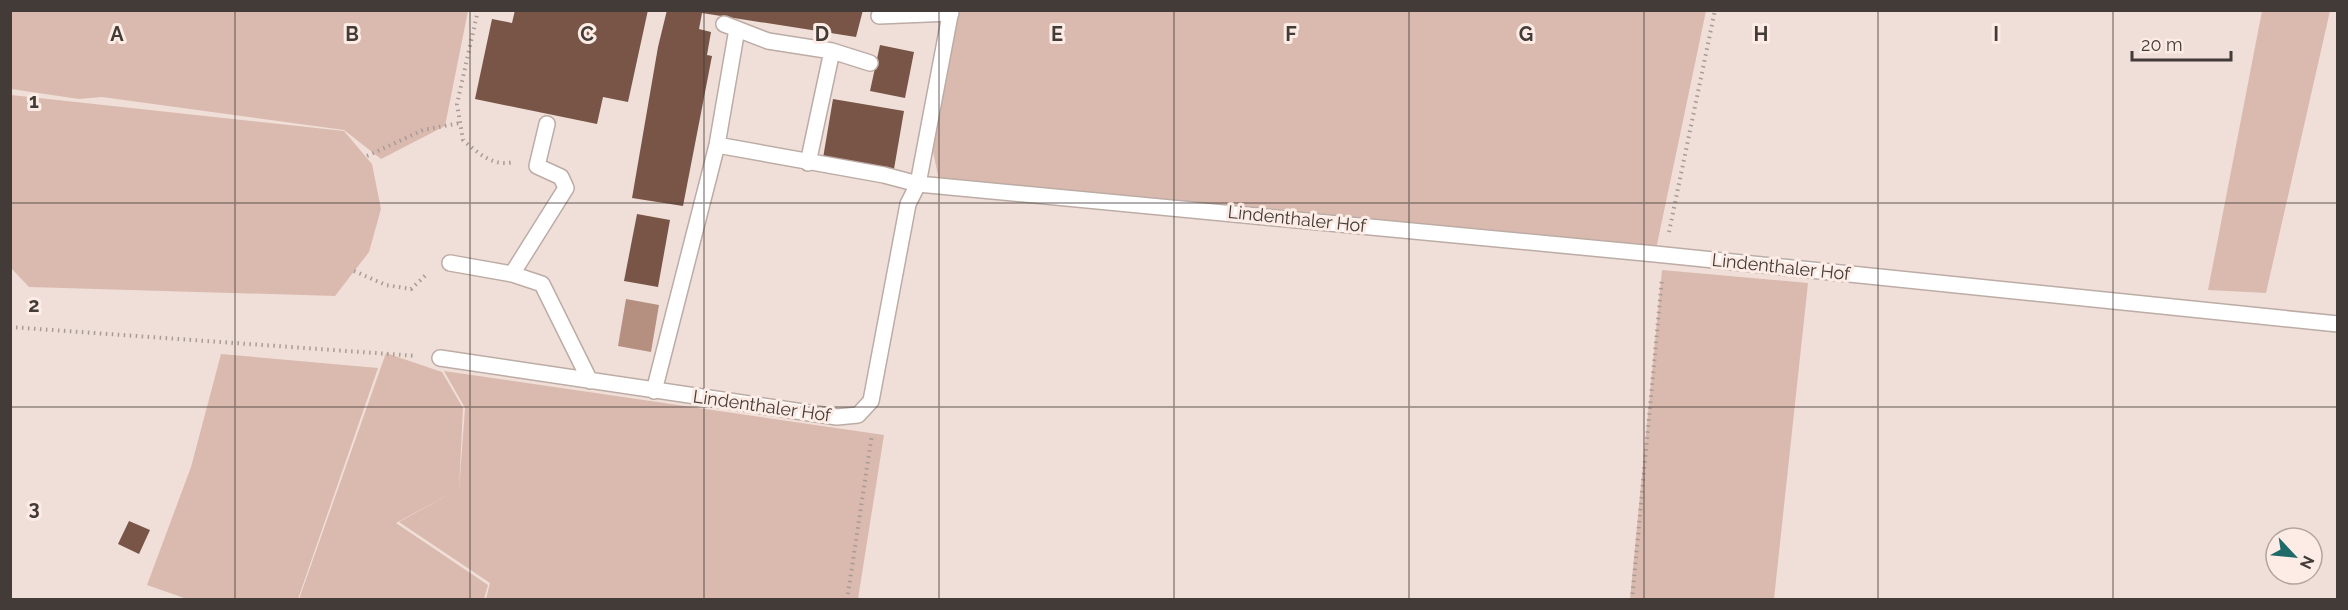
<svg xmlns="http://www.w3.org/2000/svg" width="2348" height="610" font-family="Raleway,sans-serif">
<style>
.green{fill:#dabaae}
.water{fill:#b58f80}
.building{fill:#785547}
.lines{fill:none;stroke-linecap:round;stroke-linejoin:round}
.lane-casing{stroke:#bcaca5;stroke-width:18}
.path{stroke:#a89b96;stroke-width:4;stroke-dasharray:1.5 4.5;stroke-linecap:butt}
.lane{stroke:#fff;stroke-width:15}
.grid{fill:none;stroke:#423b38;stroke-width:1.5;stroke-opacity:0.55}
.labels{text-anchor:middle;stroke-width:6;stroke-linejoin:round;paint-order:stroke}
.street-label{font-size:18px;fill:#423b38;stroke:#fdece5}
.grid-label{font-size:20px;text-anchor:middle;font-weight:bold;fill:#423b38;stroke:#fdece5;stroke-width:6;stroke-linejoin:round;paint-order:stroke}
</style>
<rect width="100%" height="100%" fill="#f0dfd8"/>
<path class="green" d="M10,11L11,10L468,11L445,126L381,159L344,130L102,97L79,99L11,89Z
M955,11H1706L1655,254L940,185L931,142Z
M2262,11H2330L2266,293L2208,290Z
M11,95L344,131L372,164L381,209L369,252L335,296L29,287L11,268Z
M1662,270L1808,283L1774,599H1630Z
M386,353L442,372L463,408L459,490L465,408L444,371L884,435L858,599H486L490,583L399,522L457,490L396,523L488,585L484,599H299Z
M221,354L378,368L298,599H187L147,585L191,467Z"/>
<path class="water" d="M626,299L659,305L651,352L618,346Z"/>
<path class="building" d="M515,10H648L628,102L603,97L597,124L475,99L492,19L512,23Z
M667,10H863L856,37L702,13L699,29L711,32L707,55L712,56L683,206L632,198L658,47Z
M880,45L914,52L905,98L870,91Z
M833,99L904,111L894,169L823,158Z
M637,214L670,220L658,287L624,281Z
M129,521L150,530L139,554L118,544Z"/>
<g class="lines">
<defs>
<path id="lane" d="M879,16L951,13
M724,24L768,41L832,51L870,63
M717,145L884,175L918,184L951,10
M808,163L832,51
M450,263L512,274L542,284L590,381
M512,274L566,188L561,177L537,166L547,124
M440,358L837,417L858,415L871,401L908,204L918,184L1655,254L2338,324
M654,391L717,145L737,29"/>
</defs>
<use href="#lane" class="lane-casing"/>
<path class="path" d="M478,10L457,104L463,140C478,153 493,167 513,162
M367,156L423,130L460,123
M1669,232L1715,10
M354,271L386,285L411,289L428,273
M10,327L417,356
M847,600L872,434
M1632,600L1662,278"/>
<use href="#lane" class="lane"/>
</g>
<path class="grid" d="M235,10V600M470,10V600M704,10V600M939,10V600M1174,10V600M1409,10V600M1644,10V600M1878,10V600M2113,10V600M10,203H2338M10,407H2338"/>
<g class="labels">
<g class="street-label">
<text transform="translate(1297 219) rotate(6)" y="6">Lindenthaler Hof</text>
<text transform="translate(1781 267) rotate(6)" y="6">Lindenthaler Hof</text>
<text transform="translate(762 406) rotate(8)" y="6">Lindenthaler Hof</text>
</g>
</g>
<g class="grid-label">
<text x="117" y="41">A</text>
<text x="352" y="41">B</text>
<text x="587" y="41">C</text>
<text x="822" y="41">D</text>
<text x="1057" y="41">E</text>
<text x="1291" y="41">F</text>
<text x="1526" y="41">G</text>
<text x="1761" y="41">H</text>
<text x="1996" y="41">I</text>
<text x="34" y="108">1</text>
<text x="34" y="312">2</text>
<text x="34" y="515">3</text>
</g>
<rect width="2348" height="610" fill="none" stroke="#423b38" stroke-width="24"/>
<g transform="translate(2294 556) rotate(116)"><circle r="28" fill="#fdece5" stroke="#b2a5a0" stroke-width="1.5"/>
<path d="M0-4.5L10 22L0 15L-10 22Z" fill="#1d6a68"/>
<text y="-9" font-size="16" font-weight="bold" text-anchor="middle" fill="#423b38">N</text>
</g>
<path d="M2132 51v9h99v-9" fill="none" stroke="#423b38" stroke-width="3"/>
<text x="2141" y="51" font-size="18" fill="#423b38" stroke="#fdece5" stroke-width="4.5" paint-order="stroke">20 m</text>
</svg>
